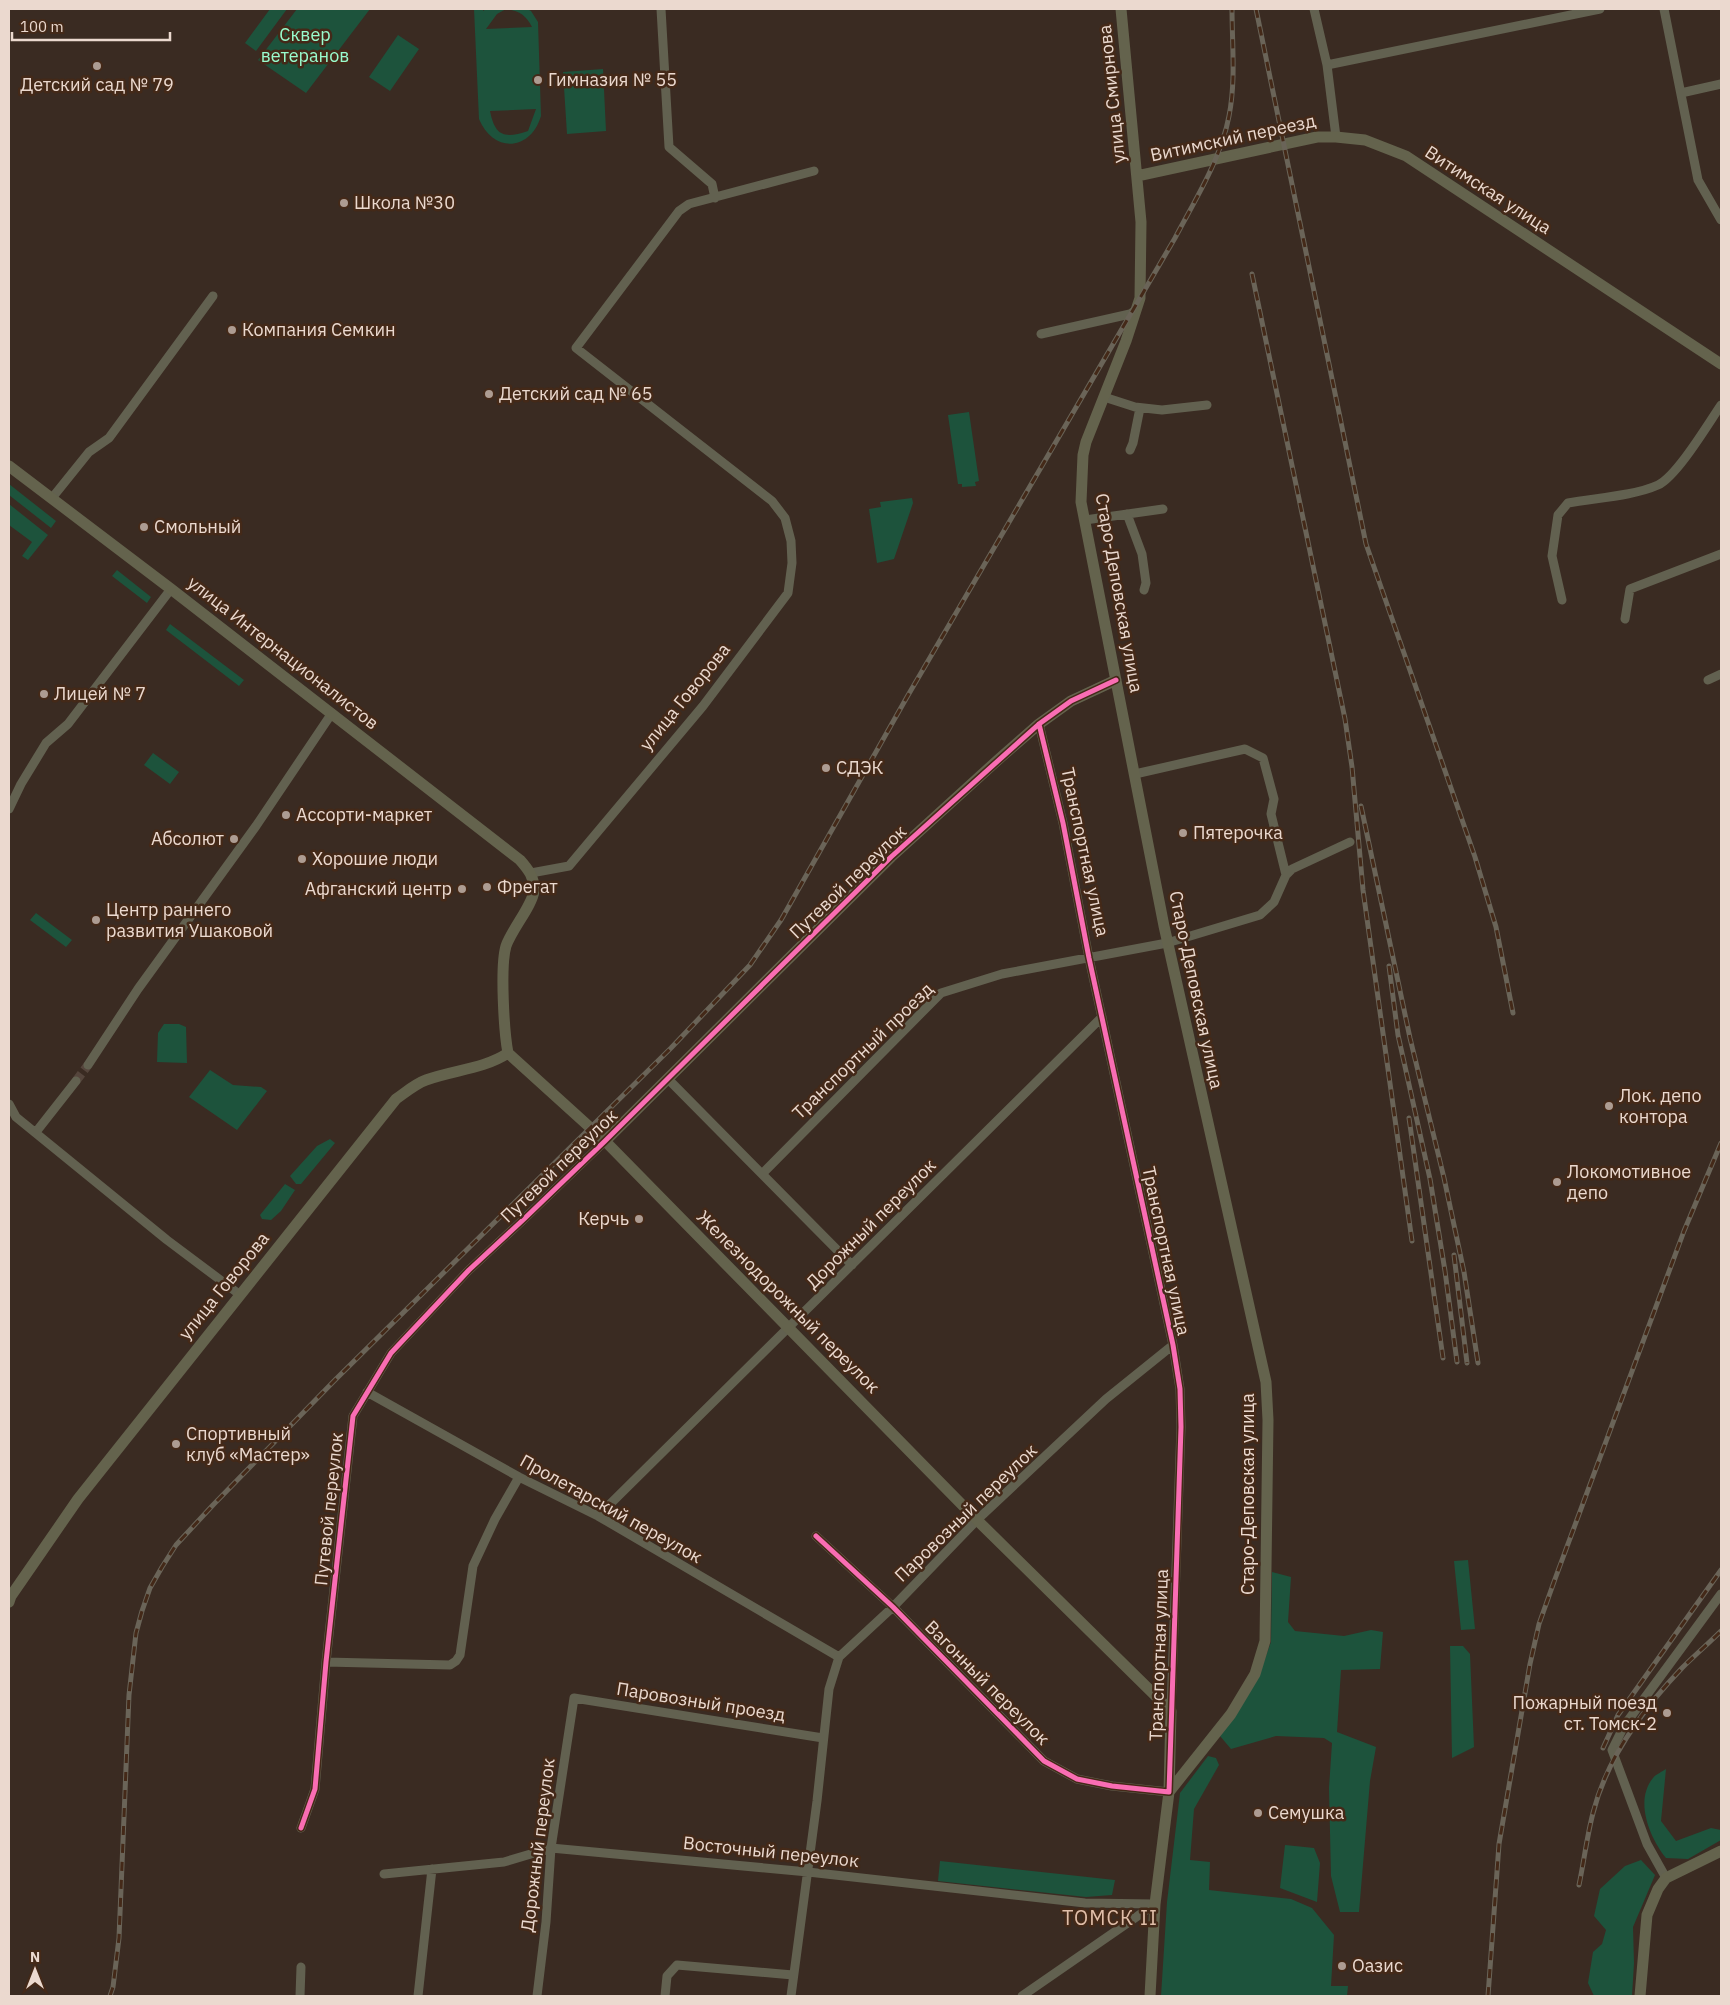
<svg xmlns="http://www.w3.org/2000/svg" width="1730" height="2005" font-family="'IBM Plex Sans',sans-serif">
<style>
.green{fill:#1d533c;fill-rule:evenodd}
.lines{fill:none;stroke-linecap:round;stroke-linejoin:round}
.street-tunnel{stroke:#55453c;stroke-width:9;stroke-dasharray:9 4.5;stroke-linecap:butt}
.street{stroke:#626150;stroke-width:9}
.secondary{stroke:#64634d;stroke-width:11}
.rail-casing{stroke:#6a6458;stroke-width:5}
.rail{stroke:#442918;stroke-width:3;stroke-dasharray:9;stroke-linecap:butt}
.cycleway-casing{stroke:#442918;stroke-width:8}
.cycleway{stroke:#f96db3;stroke-width:5}
.poi-dot{fill:#ad9c92;stroke:#442918;stroke-width:2}
.labels{text-anchor:middle;stroke-width:5;stroke-linejoin:round;paint-order:stroke}
.park-label{font-size:18px;fill:#99fcce;stroke:#442918}
.poi-label{font-size:18px;fill:#ebd9cf;stroke:#442918;text-anchor:start}
.street-label{font-size:18px;fill:#ebd9cf;stroke:#442918}
.quarter-label{font-size:20px;letter-spacing:1px;fill:#e0bea9;stroke:#442918}
</style>
<rect width="100%" height="100%" fill="#3a2b22"/>
<path class="green" d="M270,9H287L256,51L245,43Z
M297,9H370L306,93L258,60Z
M474,9H483V11L486,9H527L531,11L538,22L541,116C530,152 493,153 479,119ZM506,9C519,11 526,15 532,27L486,29L497,14ZM536,109L528,131C504,139 495,136 490,111Z
M398,35L419,49L390,91L369,77Z
M603,69L606,131L567,134L563,72Z
M969,412L979,481L975,482L976,486L962,487V484H958L948,415Z
M9,484L56,521L51,528L9,495Z
M912,498L913,503L894,559L877,563L869,509L881,507L880,502Z
M9,504L48,535L28,560L22,556L32,542L9,525Z
M117,570L151,597L147,603L112,576Z
M170,624L244,680L239,686L166,630Z
M153,753L179,772L170,784L144,765Z
M36,913L72,940L66,947L30,920Z
M164,1024H179L186,1027L187,1063L157,1062L158,1033Z
M210,1070L233,1085L261,1087L267,1091L237,1130L189,1097Z
M330,1139L335,1143L301,1184H296L290,1176L317,1146Z
M285,1184L295,1190L281,1211L271,1220L262,1219L260,1215Z
M1468,1560L1475,1629L1461,1630L1454,1561Z
M1272,1572L1291,1577L1288,1622L1295,1631L1344,1636L1371,1630L1383,1632L1380,1669L1341,1670L1337,1732L1376,1747L1370,1781L1359,1912H1340L1331,1876L1329,1788L1332,1743L1324,1738L1276,1736L1231,1749L1220,1736L1259,1675L1271,1642Z
M1450,1646H1463L1470,1654L1474,1747L1452,1758Z
M1208,1756L1216,1758L1219,1765L1194,1809L1190,1860L1210,1862L1209,1890L1291,1899L1312,1908L1334,1935L1331,1986H1348L1347,1996H1161L1167,1902L1180,1793Z
M1666,1769L1661,1821L1676,1841L1711,1828L1721,1830V1840L1688,1859L1666,1858C1650,1838 1634,1801 1653,1778C1656,1774 1662,1772 1666,1769Z
M1285,1845L1314,1848L1320,1863L1317,1902L1280,1888Z
M1641,1860L1655,1875L1633,1927L1634,1963L1632,1996H1594L1588,1983L1593,1952L1602,1944L1606,1930L1594,1916L1600,1889L1625,1866Z
M940,1861L1115,1880L1112,1895L1086,1897L938,1881Z"/>
<g class="lines">
<path class="street-tunnel" d="M76,1081L88,1065"/>
<path class="street" d="M661,9L669,147L712,184L715,198
M1314,9L1327,65L1336,137
M1664,9L1698,180L1721,220
M1327,65L1600,9
M1681,93L1721,84
M1041,334L1130,314L1136,310
M1104,397L1135,407L1162,410L1207,405
M1130,450L1133,443L1140,408
M52,498L89,452L109,438L213,296
M1127,514L1142,554L1146,583L1144,590
M1085,520L1163,509
M1562,600L1552,556L1558,515L1568,503C1594,498 1634,496 1658,485C1677,476 1708,424 1721,405
M1625,619L1630,589L1721,554
M1708,680L1721,674
M1039,724L1063,823L1089,958L1173,1345L1180,1389L1181,1427L1171,1711
M1135,774L1245,749L1263,758L1274,799L1271,814L1286,875
M9,809L21,784L46,743L68,724L171,589
M531,873L569,866L703,706L788,593L792,563L791,541L785,518L772,501L576,348L679,211L689,204L814,171
M88,1065L138,989L256,826L332,713
M668,1079L852,1265
M9,1104L16,1117L167,1240L239,1294
M36,1132L76,1081
M763,1173L941,993L1002,974L1167,943L1260,915L1274,902L1286,875L1292,869L1350,842
M367,1392L519,1477L598,1516L839,1657
M598,1516L1102,1017
M816,1536L893,1607L1044,1761L1077,1779L1112,1786L1169,1792
M326,1662L450,1665L456,1661L460,1655L473,1566L495,1519L519,1477
M301,1828L315,1789L326,1662L353,1416L391,1353L469,1270L524,1219L605,1141
M384,1874L504,1862L551,1848L808,1872L1085,1903L1155,1904
M1666,1878L1647,1844L1612,1750L1624,1726L1721,1594
M300,1996L301,1967
M418,1996L432,1869
M537,1996L546,1922L551,1848L574,1698L823,1738
M665,1996L667,1976L677,1965L793,1975
M791,1996L817,1801L829,1689L839,1657L893,1607L977,1520L1106,1399L1173,1345
M1022,1996L1155,1904"/>
<path class="secondary" d="M1121,9L1141,222L1140,298L1126,341L1086,442L1083,455L1081,502L1164,926L1266,1382L1268,1420L1265,1641L1255,1674L1231,1714L1169,1792
M1137,176L1317,137H1336L1365,140L1406,156L1721,364
M9,466L171,589L520,860C528,869 535,878 534,891C532,906 512,929 506,946C500,966 504,1032 508,1053L605,1141L977,1520L1171,1711L1169,1792L1155,1904L1150,1996
M605,1141L891,857L1000,758L1039,724L1071,701L1116,680
M9,1602L11,1596L78,1499L105,1465L396,1099C406,1092 415,1084 426,1080C453,1070 484,1069 508,1053
M1640,1996L1647,1915L1658,1889L1666,1878L1721,1851"/>
<defs>
<path id="rail" d="M1256,9L1366,544L1475,857L1496,927L1513,1013
M1252,274L1345,719L1352,767L1363,890L1412,1241
M1361,806L1410,1038L1444,1178L1464,1272L1478,1363
M1389,966L1398,1035L1430,1179L1445,1271L1457,1362
M1409,1118L1443,1358
M1454,1255L1467,1363
M1603,1748L1618,1715L1721,1570
M1579,1885C1584,1861 1587,1836 1593,1813C1607,1757 1643,1709 1682,1668C1695,1655 1709,1643 1721,1631
M110,1996L113,1987L119,1938L129,1695L136,1633L142,1611L150,1588L162,1567L176,1545L213,1505L336,1379L671,1048L750,965L781,920L907,697L1175,238C1195,200 1221,159 1229,116C1236,81 1232,44 1232,9
M1488,1996L1499,1844L1530,1664L1539,1624L1555,1579L1684,1231L1721,1143"/>
</defs>
<use href="#rail" class="rail-casing"/>
<use href="#rail" class="rail"/>
<defs>
<path id="cycleway" d="M816,1536L893,1607L1044,1761L1077,1779L1112,1786L1169,1792L1181,1427L1180,1389L1173,1345L1089,958L1063,823L1039,724
M301,1828L315,1789L326,1662L353,1416L391,1353L469,1270L524,1219L605,1141L891,857L1039,724L1071,701L1116,680"/>
</defs>
<use href="#cycleway" class="cycleway-casing"/>
<use href="#cycleway" class="cycleway"/>
</g>
<g class="poi-dot">
<circle cx="97" cy="66" r="5"/>
<circle cx="538" cy="80" r="5"/>
<circle cx="344" cy="203" r="5"/>
<circle cx="232" cy="330" r="5"/>
<circle cx="489" cy="394" r="5"/>
<circle cx="144" cy="527" r="5"/>
<circle cx="44" cy="694" r="5"/>
<circle cx="826" cy="768" r="5"/>
<circle cx="286" cy="815" r="5"/>
<circle cx="1183" cy="833" r="5"/>
<circle cx="234" cy="839" r="5"/>
<circle cx="302" cy="859" r="5"/>
<circle cx="487" cy="887" r="5"/>
<circle cx="462" cy="889" r="5"/>
<circle cx="96" cy="920" r="5"/>
<circle cx="1609" cy="1106" r="5"/>
<circle cx="1557" cy="1182" r="5"/>
<circle cx="639" cy="1219" r="5"/>
<circle cx="176" cy="1444" r="5"/>
<circle cx="1667" cy="1713" r="5"/>
<circle cx="1258" cy="1813" r="5"/>
<circle cx="1342" cy="1966" r="5"/>
</g>
<g class="labels">
<g class="park-label">
<text x="305" y="41">Сквер<tspan x="305" dy="21">ветеранов</tspan></text>
</g>
<g class="poi-label">
<text x="548" y="86">Гимназия № 55</text>
<text x="97" y="91" text-anchor="middle">Детский сад № 79</text>
<text x="354" y="209">Школа №30</text>
<text x="242" y="336">Компания Семкин</text>
<text x="499" y="400">Детский сад № 65</text>
<text x="154" y="533">Смольный</text>
<text x="54" y="700">Лицей № 7</text>
<text x="836" y="774">СДЭК</text>
<text x="296" y="821">Ассорти-маркет</text>
<text x="1193" y="839">Пятерочка</text>
<text x="224" y="845" text-anchor="end">Абсолют</text>
<text x="312" y="865">Хорошие люди</text>
<text x="497" y="893">Фрегат</text>
<text x="452" y="895" text-anchor="end">Афганский центр</text>
<text x="106" y="916">Центр раннего<tspan x="106" dy="21">развития Ушаковой</tspan></text>
<text x="1619" y="1102">Лок. депо<tspan x="1619" dy="21">контора</tspan></text>
<text x="1567" y="1178">Локомотивное<tspan x="1567" dy="21">депо</tspan></text>
<text x="629" y="1225" text-anchor="end">Керчь</text>
<text x="186" y="1440">Спортивный<tspan x="186" dy="21">клуб «Мастер»</tspan></text>
<text x="1657" y="1709" text-anchor="end">Пожарный поезд<tspan x="1657" dy="21">ст. Томск-2</tspan></text>
<text x="1268" y="1819">Семушка</text>
<text x="1352" y="1972">Оазис</text>
</g>
<g class="street-label">
<text transform="translate(1112 94) rotate(-96)" y="6">улица Смирнова</text>
<text transform="translate(1233 138) rotate(-12)" y="6">Витимский переезд</text>
<text transform="translate(1488 190) rotate(33)" y="6">Витимская улица</text>
<text transform="translate(1119 593) rotate(80)" y="6">Старо-Деповская улица</text>
<text transform="translate(283 653) rotate(38)" y="6">улица Интернационалистов</text>
<text transform="translate(685 697) rotate(-51)" y="6">улица Говорова</text>
<text transform="translate(1085 852) rotate(78)" y="6">Транспортная улица</text>
<text transform="translate(848 882) rotate(-44)" y="6">Путевой переулок</text>
<text transform="translate(1196 990) rotate(78)" y="6">Старо-Деповская улица</text>
<text transform="translate(863 1051) rotate(-44)" y="6">Транспортный проезд</text>
<text transform="translate(559 1166) rotate(-44)" y="6">Путевой переулок</text>
<text transform="translate(871 1224) rotate(-45)" y="6">Дорожный переулок</text>
<text transform="translate(1166 1251) rotate(78)" y="6">Транспортная улица</text>
<text transform="translate(224 1286) rotate(-51)" y="6">улица Говорова</text>
<text transform="translate(788 1302) rotate(45)" y="6">Железнодорожный переулок</text>
<text transform="translate(1248 1494) rotate(-90)" y="6">Старо-Деповская улица</text>
<text transform="translate(329 1509) rotate(-84)" y="6">Путевой переулок</text>
<text transform="translate(611 1509) rotate(29)" y="6">Пролетарский переулок</text>
<text transform="translate(966 1513) rotate(-44)" y="6">Паровозный переулок</text>
<text transform="translate(1159 1655) rotate(-88)" y="6">Транспортная улица</text>
<text transform="translate(987 1683) rotate(45)" y="6">Вагонный переулок</text>
<text transform="translate(701 1702) rotate(9)" y="6">Паровозный проезд</text>
<text transform="translate(538 1845) rotate(-83)" y="6">Дорожный переулок</text>
<text transform="translate(771 1852) rotate(6)" y="6">Восточный переулок</text>
</g>
<g class="quarter-label">
<text x="1110" y="1925">ТОМСК II</text>
</g>
</g>
<rect width="1730" height="2005" fill="none" stroke="#ebd9cf" stroke-width="20"/>
<g transform="translate(35 1970)" stroke="#442918" stroke-width="4" paint-order="stroke">
<path d="M0-4L9 19L0 12L-9 19Z" fill="#ebd9cf"/>
<text y="-8" font-size="14" font-weight="bold" text-anchor="middle" fill="#ebd9cf">N</text>
</g>
<path d="M12 32v8h158v-8" fill="none" stroke="#ebd9cf" stroke-width="2.5"/>
<text x="20" y="32" font-size="15" fill="#ebd9cf" stroke="#442918" stroke-width="4" paint-order="stroke">100 m</text>
</svg>
